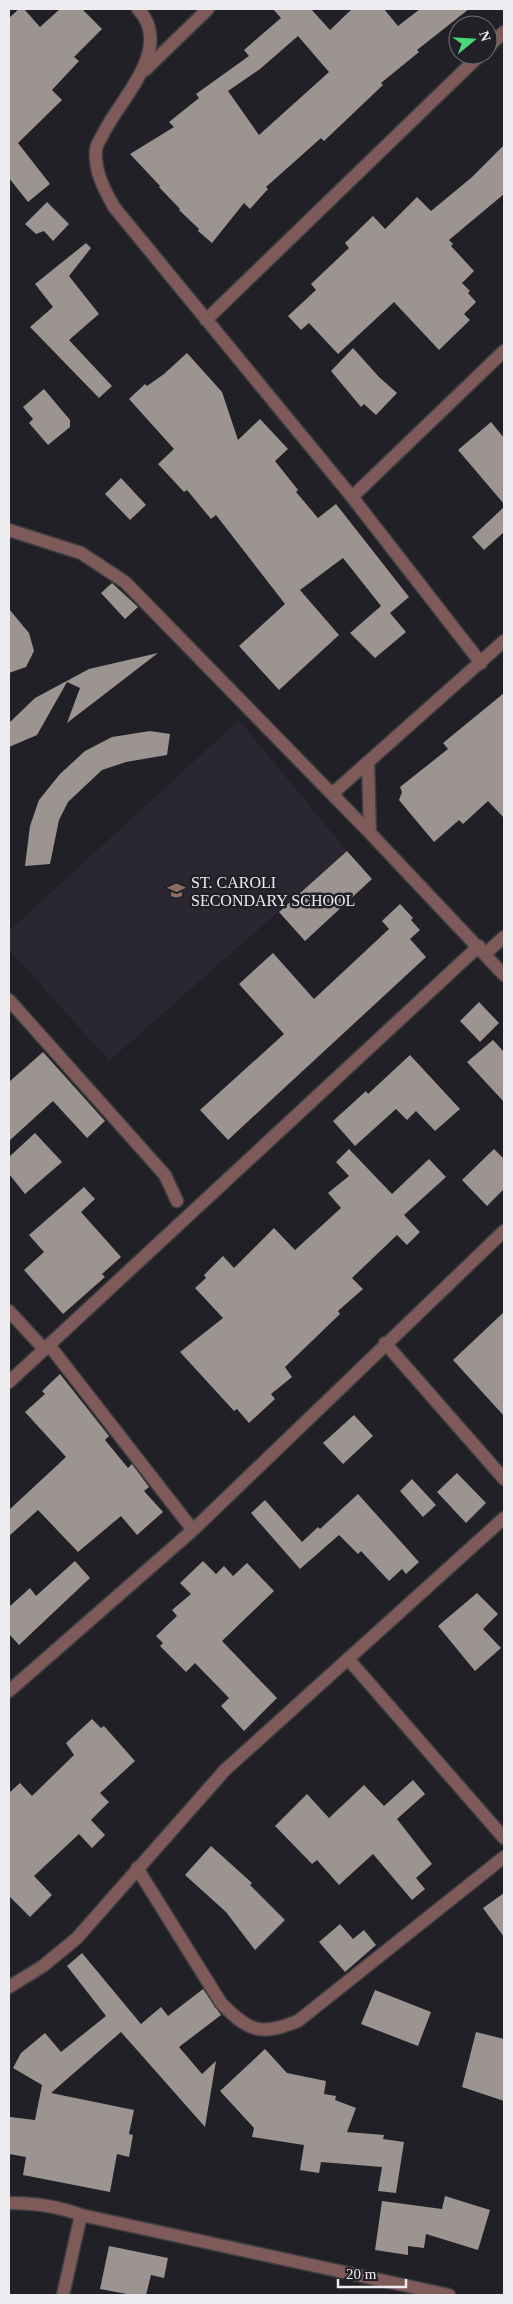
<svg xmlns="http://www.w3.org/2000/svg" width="513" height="2304" font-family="'Times New Roman',serif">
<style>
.built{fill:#2a2732}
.building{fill:#9c9490;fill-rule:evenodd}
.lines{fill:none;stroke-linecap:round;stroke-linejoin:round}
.minor-casing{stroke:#3e3d42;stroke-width:15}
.minor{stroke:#7e5b59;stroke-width:12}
.labels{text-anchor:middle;stroke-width:5;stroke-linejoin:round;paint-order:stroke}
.poi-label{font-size:16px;fill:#edecf0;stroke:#212026;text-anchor:start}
</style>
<rect width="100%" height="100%" fill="#212026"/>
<path class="built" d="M239,720L347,851L109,1061L9,949V931Z"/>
<path class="building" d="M19,9H24L40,27L60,9H82L102,29L74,57L79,61L52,90L62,100L18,143L50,184L28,202L9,178V18Z
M273,9H311L330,30L352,9H384L398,26L420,9H469L417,50L419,52L381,83L383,85L324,141L321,138L266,187L268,189L250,209L244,203L212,243L198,231L199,229L179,210L180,209L159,187L160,186L130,154L174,127L169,122L199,98L196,94L249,56L244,50L281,18ZM298,36L329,72L259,135L228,91L260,69Z
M504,145V194L449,240L453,244L451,246L474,271L462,283L470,291L468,293L476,302L464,314L470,320L439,350L394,302L338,354L309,323L301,330L288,316L316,290L311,284L349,248L345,243L373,216L385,229L417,197L431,211L471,178Z
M47,202L69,224L53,241L44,231L36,234L25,224Z
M86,243L91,248L69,276L99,314L69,340L112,386L99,398L30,327L53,307L35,284Z
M353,348L379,377L397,393L376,415L364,404L361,407L331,371Z
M187,353L222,392L238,440L260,419L288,449L275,461L298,490L296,492L318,518L336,504L409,597L390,613L406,632L375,658L350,633L381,606L343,558L300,590L339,635L279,690L239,646L285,604L216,515L211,519L187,490L184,492L158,464L174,449L129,399L145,384L147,386L164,374Z
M44,389L70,420V427L48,445L29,423L33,419L23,407Z
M491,422L504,438V504L458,450Z
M121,478L146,505L130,520L105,494Z
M504,507V532L484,550L472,537Z
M112,583L138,607L125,619L101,593Z
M9,609L29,633L34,651L26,667L9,673Z
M158,653L67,723L80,688L67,682L37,735L9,747V723L35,698L89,669Z
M504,693V818L488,801L463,824L459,820L434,842L399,800L402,792L400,787L448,749L443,743Z
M150,731L170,734L167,755L126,762L102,770L68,802L59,820L50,864L25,866L30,826L39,800L60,774L85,751L112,737Z
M347,851L372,879L305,941L279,912Z
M400,904L413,918L411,920L420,930L410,939L426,957L228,1140L200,1110L284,1034L239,984L273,953L314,999L389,929L382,921Z
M479,1002L499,1023L480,1042L460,1021Z
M493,1040L504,1052V1102L467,1062Z
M43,1052L105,1121L87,1138L53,1101L9,1141V1082Z
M410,1055L460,1109L435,1131L416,1111L407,1120L396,1109L355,1146L333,1121L366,1091L368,1094Z
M35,1133L62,1162L25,1194L9,1174V1157Z
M349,1149L392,1194L429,1159L446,1177L404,1215L420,1232L407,1245L397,1235L352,1278L363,1289L338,1311L340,1314L285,1367L292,1377L271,1394L275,1399L249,1423L237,1409L234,1411L180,1352L223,1318L195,1288L206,1278L204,1275L223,1256L234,1268L274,1228L295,1250L341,1208L328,1193L349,1176L336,1162Z
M494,1149L504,1159V1189L487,1206L462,1180Z
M84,1187L95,1199L81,1212L121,1257L102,1274L105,1277L63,1314L24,1270L44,1252L29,1235Z
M504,1312V1416L453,1360Z
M60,1374L109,1436L105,1440L128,1468L132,1464L149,1487L144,1491L163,1512L137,1535L121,1516L78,1552L38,1510L9,1536V1510L66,1457L25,1412L45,1394L42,1391Z
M354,1415L373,1436L343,1464L323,1443Z
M457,1473L486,1503L466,1523L437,1492Z
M412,1479L436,1505L423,1517L400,1491Z
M358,1494L419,1562L406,1574L402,1569L389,1581L361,1551L358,1554L339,1535L300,1569L251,1513L265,1500L302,1542L318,1527L320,1529Z
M75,1561L90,1578L19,1645L9,1634V1607L30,1588L36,1596Z
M203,1561L216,1574L224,1566L233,1576L247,1563L274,1591L222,1641L277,1698L244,1731L221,1706L229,1698L195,1663L186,1672L160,1646L163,1643L156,1636L177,1616L172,1610L191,1594L180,1583Z
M477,1593L498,1614L483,1629L501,1648L475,1671L438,1626Z
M92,1719L101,1728L104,1726L135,1761L100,1793L109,1802L91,1820L105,1835L92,1848L79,1834L34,1876L52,1895L30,1917L9,1896V1793L20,1783L32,1796L74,1755L66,1743Z
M413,1780L425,1794L397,1819L432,1864L416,1878L425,1889L412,1900L373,1854L339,1885L317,1860L312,1864L275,1826L307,1794L329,1818L364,1785L384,1806Z
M211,1846L252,1883L250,1885L285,1920L255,1950L226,1912L185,1875Z
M504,1893V1937L483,1908Z
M340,1924L353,1939L364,1930L376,1945L345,1972L319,1942Z
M82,1953L141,2024L161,2007L168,2016L203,1989L221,2015L179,2047L202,2074L216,2061L205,2127L121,2032L51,2093L134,2110L129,2134L133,2135L129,2157L117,2154L110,2192L23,2175L26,2157L9,2154L10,2117L35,2120L42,2085L13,2068L21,2053L45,2033L61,2052L106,2016L67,1966Z
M375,1990L431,2012L418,2046L361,2024Z
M476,2032L504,2039V2101L462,2087Z
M265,2049L287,2073L326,2081L324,2094L336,2096L335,2100L356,2108L347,2132L384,2135L383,2139L404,2142L396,2193L378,2191L382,2167L321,2162L319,2173L300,2170L304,2145L252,2137L254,2128L220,2091Z
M445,2196L490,2210L478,2250L426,2234L424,2248L408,2246V2255L375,2250L382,2201L442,2209Z
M109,2246L168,2258L164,2278L151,2275L146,2295H132L100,2289Z"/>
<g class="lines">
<defs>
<path id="minor" d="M138,9C174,47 122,97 104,132C102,137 97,143 96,149C94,171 104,189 114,207L352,497L481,663
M488,47L504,32
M145,70L208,9
M206,320L480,55
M352,497L504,351
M9,530L81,553L125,582L370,833L504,975
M368,762L370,833
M332,794L504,641
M486,953L504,937
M9,1000L165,1175L177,1201
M9,1311L44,1349
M385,1343L504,1479
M49,1345L193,1530
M9,1382L479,946
M349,1660L504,1838
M9,1691L193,1530L504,1231
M137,1868L221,2003C249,2032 261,2036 298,2021L504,1857
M9,1987L43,1966L77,1938L225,1770L504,1518
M9,2203C33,2203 58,2206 81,2215L449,2295
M63,2295L81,2215"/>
</defs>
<use href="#minor" class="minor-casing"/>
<use href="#minor" class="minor"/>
</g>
<defs>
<symbol id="school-bare" viewBox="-9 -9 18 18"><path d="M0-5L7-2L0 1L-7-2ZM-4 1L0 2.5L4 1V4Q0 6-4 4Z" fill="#8d6e63" stroke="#212026" stroke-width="2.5" paint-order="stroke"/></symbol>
</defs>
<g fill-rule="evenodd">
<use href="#school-bare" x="164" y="878" width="25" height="25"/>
</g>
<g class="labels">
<g class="poi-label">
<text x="191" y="888">ST. CAROLI<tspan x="191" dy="18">SECONDARY SCHOOL</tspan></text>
</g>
</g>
<rect width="513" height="2304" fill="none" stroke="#edecf0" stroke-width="20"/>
<g transform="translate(473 40) rotate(72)"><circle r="24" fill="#212026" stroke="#737277"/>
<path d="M0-4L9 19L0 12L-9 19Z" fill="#49d778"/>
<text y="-8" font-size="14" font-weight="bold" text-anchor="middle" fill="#edecf0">N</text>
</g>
<path d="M338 2279v8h68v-8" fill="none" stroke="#edecf0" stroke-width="2.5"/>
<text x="346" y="2279" font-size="15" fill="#edecf0" stroke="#212026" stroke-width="4" paint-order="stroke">20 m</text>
</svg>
